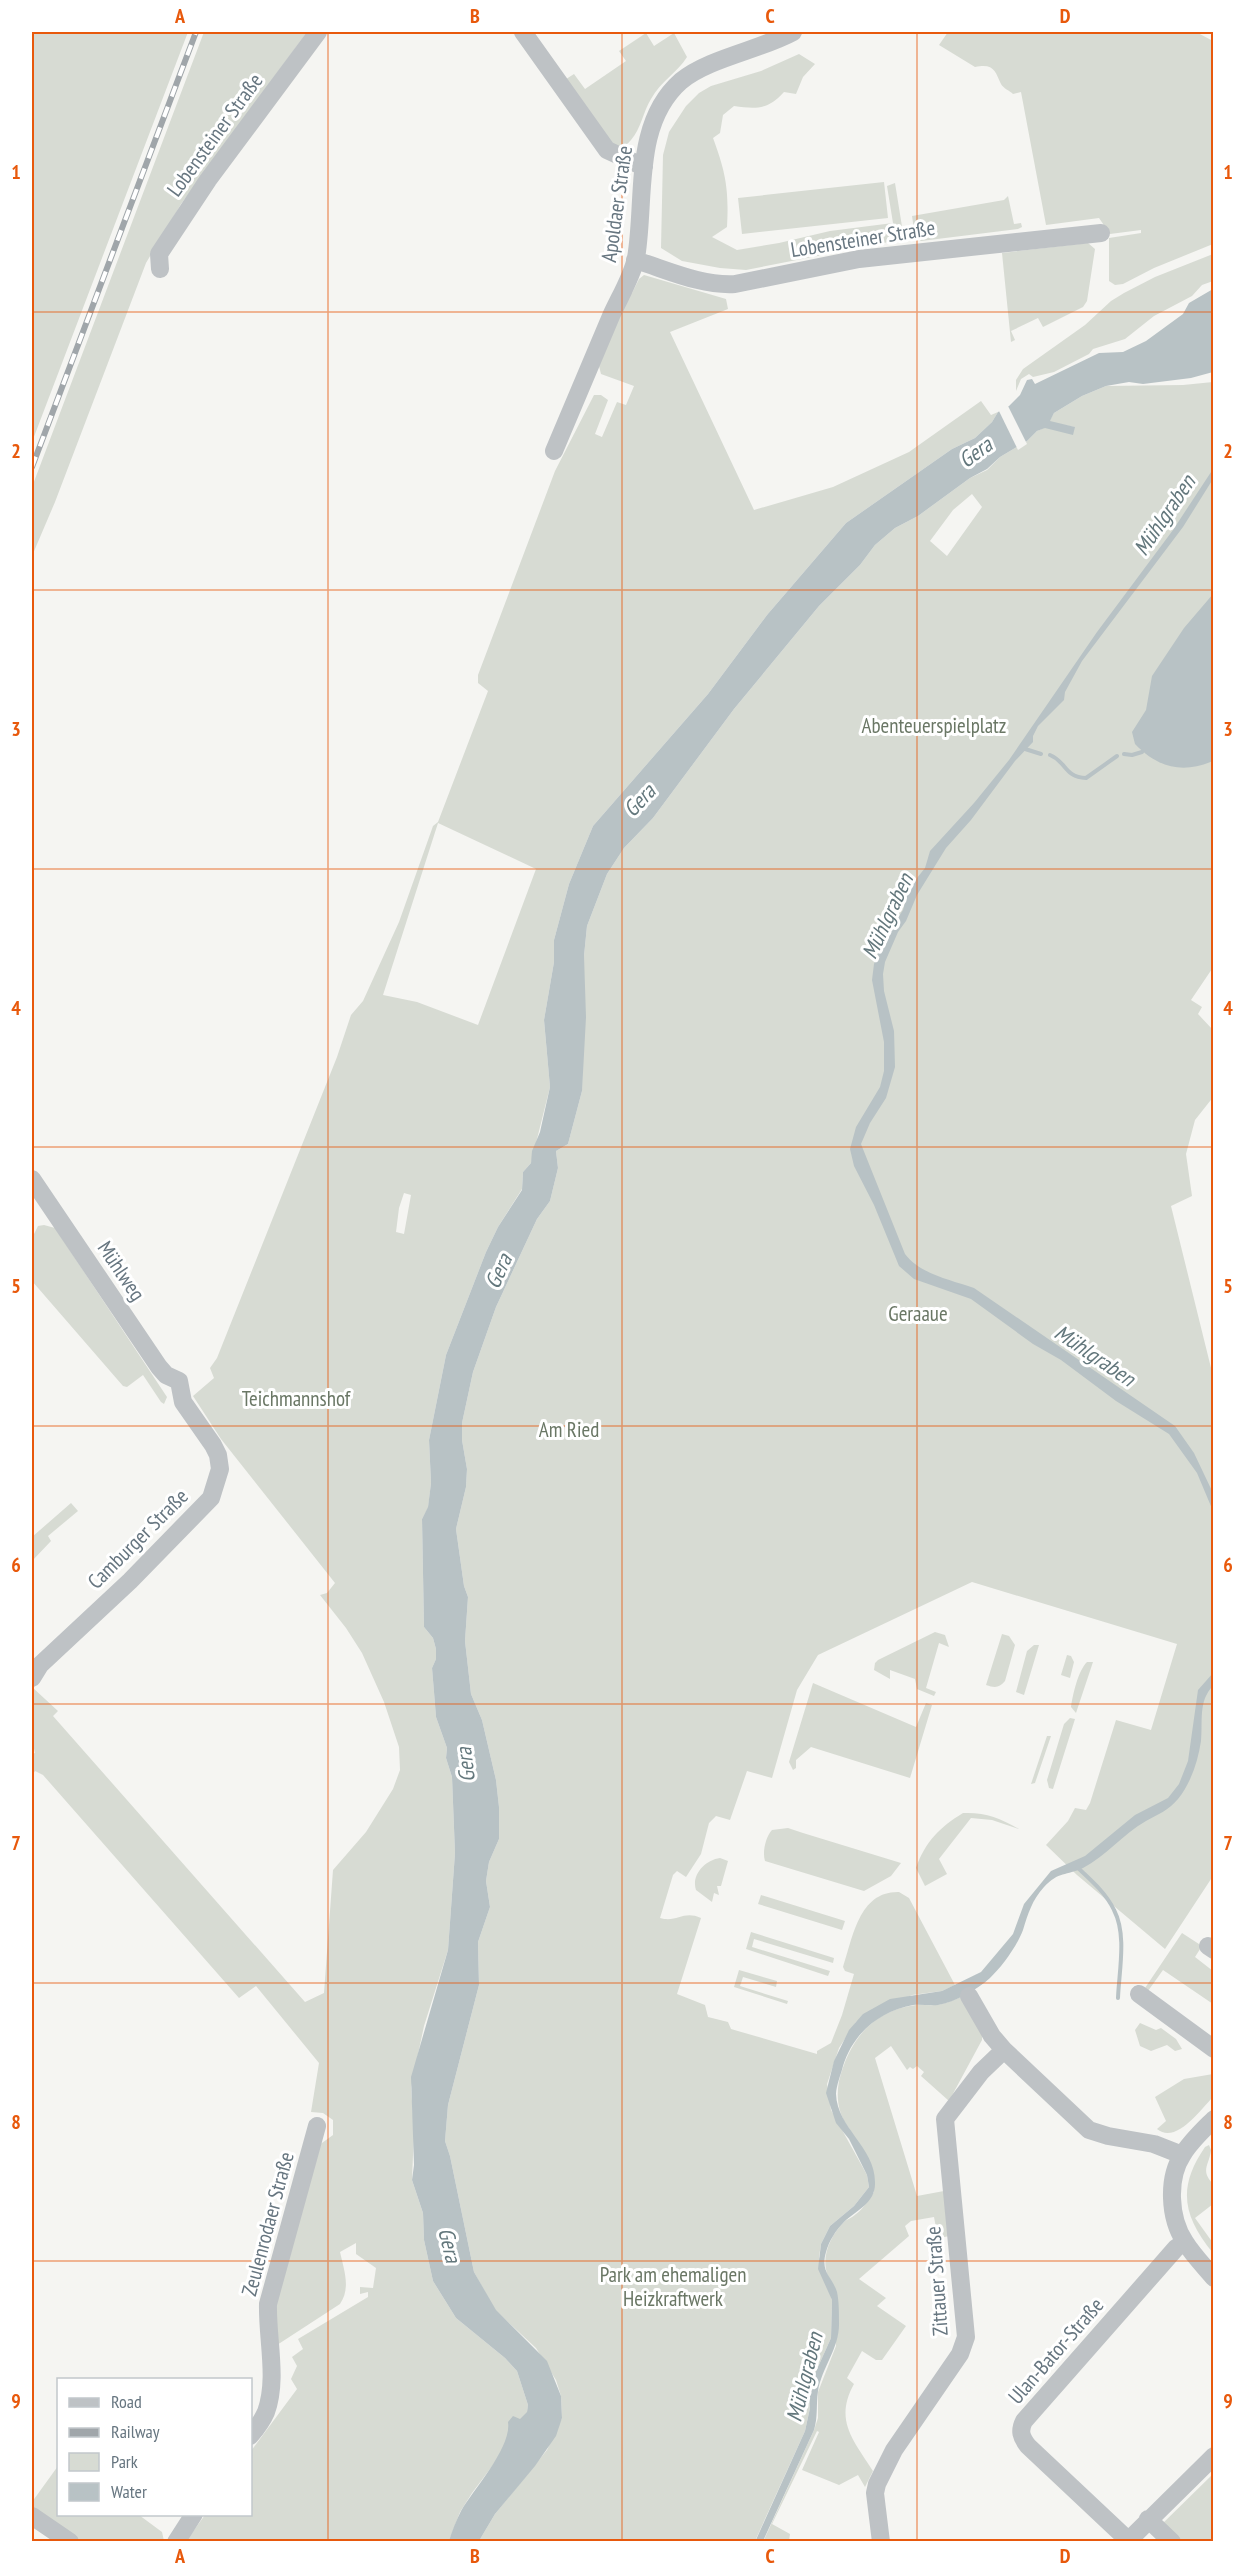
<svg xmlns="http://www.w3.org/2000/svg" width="1245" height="2573" font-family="'PT Sans Narrow',sans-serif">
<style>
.green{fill:#d7dbd3;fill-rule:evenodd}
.water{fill:#b8c2c5}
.pier{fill:#f5f5f2}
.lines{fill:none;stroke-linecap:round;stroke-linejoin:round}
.stream{stroke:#b8c2c5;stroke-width:4}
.minor{stroke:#bec2c5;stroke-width:18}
.rail-casing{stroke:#a0a6aa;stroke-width:6}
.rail{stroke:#fff;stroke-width:4;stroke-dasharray:11;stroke-linecap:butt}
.grid{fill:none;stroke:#e8590c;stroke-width:1.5;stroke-opacity:0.55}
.labels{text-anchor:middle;stroke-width:6;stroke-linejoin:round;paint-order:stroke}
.street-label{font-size:21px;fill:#677680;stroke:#fff}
.park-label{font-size:21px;fill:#6a7765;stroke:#fff}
.water-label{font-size:22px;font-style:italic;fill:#63777c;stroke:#fff}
.neatline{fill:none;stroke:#e8590c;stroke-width:2}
.grid-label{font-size:20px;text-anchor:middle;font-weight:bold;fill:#e8590c}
</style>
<rect width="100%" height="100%" fill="#f5f5f2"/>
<path class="green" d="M32,32H188L32,442Z
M204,32H307L181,204L146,263L55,502L32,556V487Z
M948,32H1196L1213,41V244L1154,268L1123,284L1115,285L1109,281V238L1141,233V230L1110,234L1099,218L1046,225L1021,92L1013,94C1010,91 1003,88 1001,84C995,71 994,63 975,67L939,45Z
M646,33L654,46L674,33L687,57C677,73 661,81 651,99C643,112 641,129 631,140C624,149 615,148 607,141C594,129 574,97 563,81L574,74L585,89L626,61L619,51Z
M799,54L815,64L803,77L796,94L784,92C768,110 756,109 734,106L723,115L720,133L713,138C726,173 729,190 727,227L712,237L737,250L779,243L830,231L893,223L887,186L895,183L904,239L746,270L720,268L682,261L661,248L663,155L669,132L686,106L699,93L711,86L761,71Z
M884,182L888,218L742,234L738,198Z
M1008,196L1014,224L1021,223L1022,227L1018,229L921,241L915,236L912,216L1004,200Z
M1088,243L1095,249L1087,301L1083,307L1043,327L1038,318L1011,331L1015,340L1011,342L1002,253Z
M1213,254V281L1202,285L1192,296L1154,316L1125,339L1093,349L1089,354L1054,372L1033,377L1029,374L1021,379L1016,391V380L1023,369L1085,325L1111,301L1124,293L1155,277Z
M644,275L726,299L728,309L670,332L754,510L833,487L909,452L981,401L991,415L998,412L992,422L975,438L952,449L846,523L767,615L708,694L593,826L569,884L554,940V962L544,1020L550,1087L531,1163L523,1172L522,1189L498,1227L486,1252L446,1355L429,1440L431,1483L428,1508L422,1519L424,1627L433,1638L436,1649V1659L432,1668L434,1692L436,1717L447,1748L446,1758L452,1777L455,1853L448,1950L424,2026L411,2087L414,2130L412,2180L423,2213L424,2240L433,2281L456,2318L505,2358L517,2371L528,2405L526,2421L472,2493L460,2512L449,2541H186L205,2515L250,2514L251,2451L297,2389L291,2379L297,2366L292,2357L303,2349L298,2339L368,2297V2292L360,2294V2287L373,2288L376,2268L356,2254V2243L340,2252C344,2270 351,2288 340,2304L277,2345L276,2298L315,2148L333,2135V2120L323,2113L311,2112L319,2063L256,1986L239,1998L43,1775L35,1771L32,1776V1754L35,1753L32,1740V1687L58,1711L53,1716L305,2002L324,1993L333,1870L366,1832L393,1789L400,1770L399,1747L384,1702L362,1653L346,1628L320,1595L327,1593L335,1583L221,1439L193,1396L214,1378L210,1368L217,1358L337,1057L351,1015L363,1001L399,922L433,826L438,822L488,691L478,683V675L555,471L594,395H601L608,400L595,434L602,437L617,402L626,405L634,386L601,374L599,366L629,293H632L639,279ZM438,823L536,869L478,1025L417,1002L383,995ZM404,1193L411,1195L404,1234L396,1232L399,1208Z
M1213,382L1214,966L1191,1000L1202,1007L1198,1014L1213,1030L1214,1096L1195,1120L1186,1154L1192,1196L1171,1206L1213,1376V1876L1165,1949L1077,1875L1046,1845L1068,1821L1075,1808L1086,1810L1090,1803L1116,1720L1151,1730L1177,1644L972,1582L818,1655L797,1690L772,1778L747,1771L730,1820L716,1816L709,1823L701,1854L686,1877L677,1871L673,1875L660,1918C677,1923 683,1910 701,1918L677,1994L705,2005L708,2017L728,2022L731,2029L817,2054V2051L831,2043L842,2015L854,1974L845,1971L843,1967C853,1937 859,1891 899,1892L909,1898L955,1985L942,1991L912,1995L856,2022L839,2048L827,2084L831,2110L867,2175L869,2187L854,2206L830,2226L821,2244L819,2257L832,2300L831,2338L809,2387L810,2408L805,2431L755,2541H479L495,2514L547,2450L562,2418L561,2396L556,2380L536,2348L495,2310L474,2272L450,2156L445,2141L448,2105L479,1985L478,1942L490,1907L486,1881L489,1862L499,1839V1807L496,1780L482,1720L471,1694L465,1641L468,1597L464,1586L456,1529L466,1487L467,1469L462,1440V1423L473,1372L496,1307L537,1219L550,1201L558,1168L556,1151L568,1144L582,1091L584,956L587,926L607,874L624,848L653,818L734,709L819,606L860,565L875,545L895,528L918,516L970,478L987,470L1000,457L1027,441L1037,431L1044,428L1074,427L1049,422L1054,413L1082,396L1106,386L1183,385ZM972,494L982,507L947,556L930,541L953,510Z
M44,1225L55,1228L167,1397L164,1404L161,1402L143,1375L127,1387L123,1386L32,1281V1238L38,1226Z
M71,1503L78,1511L48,1536L51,1541L32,1561V1537Z
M935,1632L945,1635L949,1647L939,1643L926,1688L936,1692L934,1696L917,1689L915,1679L890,1670V1679L874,1670L875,1663L878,1660Z
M1002,1634L1009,1636L1015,1645L1005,1681C999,1688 995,1688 986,1685Z
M1034,1645H1039L1024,1695L1016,1692L1027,1651Z
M1067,1655L1071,1656L1074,1662L1070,1678L1061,1675Z
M1087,1662H1093L1076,1713L1071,1707C1073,1694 1078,1671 1087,1662Z
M813,1683L916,1727L926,1703L932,1705L910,1778L811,1747L796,1760V1768L793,1770L789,1762Z
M1070,1718L1075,1719L1053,1789L1049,1788L1047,1780L1064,1724Z
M1047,1736H1051L1035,1783L1031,1784Z
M963,1813C985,1812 1000,1818 1019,1829L992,1820L971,1818L939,1859L947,1874L925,1886L916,1868C925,1842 940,1827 963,1813Z
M788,1828L803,1833L901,1863L891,1876L864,1891L765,1861C762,1852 766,1836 772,1830Z
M720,1858L728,1861L721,1886H717L719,1895L714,1893L712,1902L696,1890C691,1875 705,1860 720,1858Z
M761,1895L845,1921L842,1930L758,1904Z
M751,1932L834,1958L833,1963L754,1939L752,1947L830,1971L828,1976L746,1949Z
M1182,1933L1202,1946L1195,1957L1213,1971V2004L1163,1970L1148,1991L1145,1988Z
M739,1970L777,1981L776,1987L743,1977L740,1986L788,2001L787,2004L734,1987Z
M961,1997L982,2034V2040L949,2101L921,2076L924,2072L917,2066L913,2069L910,2067L907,2070L891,2046L875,2058L917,2196L944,2191L950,2236L938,2238L934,2217L911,2221L905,2226L909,2236L859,2279L886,2298L877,2306L906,2326L882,2360H876L862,2351L847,2378L854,2384C834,2420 853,2440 873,2471L865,2487L858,2475L839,2485L802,2470L819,2432L817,2431L772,2524L790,2534L789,2541L763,2542L814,2430L818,2418V2392L836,2346L832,2283C818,2264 828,2238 844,2222C847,2219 852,2218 856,2214C863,2209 869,2199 874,2192L849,2128C838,2115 836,2097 839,2081C849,2041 872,2010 916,2005C922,2004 928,2006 934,2005C943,2005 953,2000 961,1997Z
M1140,2023L1156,2030L1161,2028L1176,2039L1182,2049L1175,2051L1167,2045L1151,2051L1140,2046L1135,2030Z
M1213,2074V2097C1201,2109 1176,2145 1157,2129L1166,2121L1155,2097L1184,2079Z
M1209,2145L1211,2150C1209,2166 1200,2170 1213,2184V2204L1195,2218L1213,2243V2253C1183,2216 1177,2188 1205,2147Z
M58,2466V2514L139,2515L162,2532L164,2541H80L32,2512V2502Z
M1213,2474V2541H1177L1161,2525Z"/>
<path class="water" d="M1213,289V372L1191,378L1143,384L1129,382L1106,386L1082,396L1054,413L1050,421L1075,427L1073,435L1045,428L1037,431L1027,441L1000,457L987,469L970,478L918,516L895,528L875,545L860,565L819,606L734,709L653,818L624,848L607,874L587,926L584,956L586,1017L582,1091L568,1144L556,1151L558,1168L550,1201L537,1219L496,1307L473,1372L462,1423V1440L467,1469L466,1487L456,1529L464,1586L468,1597L465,1641L471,1694L482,1720L496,1780L499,1807V1839L489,1862L486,1881L490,1907L478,1942L479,1985L448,2105L445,2141L450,2156L474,2272L496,2310L547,2361L561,2396L562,2418L556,2436L535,2466L495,2514L479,2541H449C452,2531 456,2521 461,2511C474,2489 512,2447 508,2422L513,2416L520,2419L527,2412L528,2405L517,2371L505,2358L456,2318L433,2281L424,2240L423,2213L412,2180L414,2165L411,2077L448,1950L455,1853L452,1777L446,1758L447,1748L436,1717L434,1692L432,1668L436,1659V1649L433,1638L424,1627L422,1519L428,1507L431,1483L429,1440L446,1355L486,1252L498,1227L522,1190L523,1172L531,1163L532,1151L540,1132L550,1087L544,1020L554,962V940L569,884L593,826L708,694L767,615L846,523L952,449L975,438L992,422L998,412L1009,406L1020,395L1027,380L1032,379L1035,384L1099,353L1123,352L1146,341L1183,314L1189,303Z
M1213,469V479L1183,527L1082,661L1065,692L1064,700L1038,726L1033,736V742L1015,761L971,820L946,848L917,895L906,921L898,932L885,962L883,974L884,991L894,1031L895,1067L886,1098L870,1123L861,1144L905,1254C920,1274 951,1280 974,1288L1175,1426L1194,1453L1213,1493V1511L1197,1473L1169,1434L1116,1401L1061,1360L1033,1344L971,1299L914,1279L899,1266L874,1205L854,1166L850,1149L856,1127L880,1087L884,1071V1042L872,980L874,964L884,939L903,910L909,888L925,868L930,851L974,803L1009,760L1097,632L1173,530Z
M1213,594V761C1183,774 1158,768 1135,744L1132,732L1146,710L1152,676L1184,628Z
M1213,1673V1686C1198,1701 1203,1721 1201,1741C1198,1761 1191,1783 1178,1799C1169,1810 1157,1815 1146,1821C1123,1834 1105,1857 1083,1868C1066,1876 1059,1871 1044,1887C1032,1900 1028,1914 1023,1930C1017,1946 1002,1967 990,1978C977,1990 955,2002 938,2005C930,2006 921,2004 913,2005C880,2011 853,2033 843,2066C841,2074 836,2086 836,2094C837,2128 875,2147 875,2182C876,2203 857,2210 844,2222C836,2230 829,2241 826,2252C820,2273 832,2276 837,2292C839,2301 839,2313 839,2322C840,2348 822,2367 818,2391C816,2405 818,2417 814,2430L763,2541L755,2542L805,2431L810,2408L809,2387L831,2338L832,2300L818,2269L821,2244L830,2226L854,2206L869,2187L867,2175L849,2139L836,2123L826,2093L834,2061L849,2030L863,2014L890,1999L942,1991L981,1972L1013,1934L1024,1904L1051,1871L1085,1856L1135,1815L1168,1798L1179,1784L1188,1761L1198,1690Z"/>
<path class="pier" d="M1007,404L1027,444L1018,450L998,409Z"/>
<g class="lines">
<path class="stream" d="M1022,748L1041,754
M1124,754L1132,755L1142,752
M1050,755C1067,762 1064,777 1086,778L1117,756
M1077,1867C1091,1880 1106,1893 1114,1910C1127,1935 1119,1971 1118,1998"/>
<path class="minor" d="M523,32L607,150L644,167
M635,260C668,270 701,286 735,284L859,259L1101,233
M160,269L159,254L208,180L318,32
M554,451C573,406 592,361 611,316C619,298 632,277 636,258C646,200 632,124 681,81C709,58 760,50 793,32
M32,1179L159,1367L166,1375L179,1381L183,1402L213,1445L218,1455L220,1469L211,1498L130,1581L40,1665L32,1678
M1208,1946L1214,1950
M1139,1994L1214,2049
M969,1996L992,2036L1004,2050L1089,2130L1108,2136L1154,2144L1182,2155
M1214,2119C1203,2130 1191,2141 1183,2154C1167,2178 1169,2218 1185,2242C1193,2255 1204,2266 1214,2278
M250,2436C256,2429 262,2421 266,2412C278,2379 267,2339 268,2304L317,2126
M32,2516L70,2542
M1148,2519L1172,2542
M1128,2540L1028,2446C1021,2437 1019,2431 1024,2421L1155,2272L1176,2248L1185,2242
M176,2542L194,2514
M881,2542L875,2493L877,2484L894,2450L960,2354L966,2337L945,2119L981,2072L1004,2050
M1127,2542L1214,2456"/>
<defs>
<path id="rail" d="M32,467L196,32"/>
</defs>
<use href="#rail" class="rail-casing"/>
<use href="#rail" class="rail"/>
</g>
<path class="grid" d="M328,32V2542M622,32V2542M917,32V2542M32,312H1214M32,590H1214M32,869H1214M32,1147H1214M32,1426H1214M32,1704H1214M32,1983H1214M32,2261H1214"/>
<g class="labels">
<g class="street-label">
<text transform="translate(215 135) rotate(-54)" y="7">Lobensteiner Straße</text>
<text transform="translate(617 204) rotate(-82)" y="7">Apoldaer Straße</text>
<text transform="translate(863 239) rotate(-9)" y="7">Lobensteiner Straße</text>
<text transform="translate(121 1271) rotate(56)" y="7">Mühlweg</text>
<text transform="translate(138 1539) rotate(-45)" y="7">Camburger Straße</text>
<text transform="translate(268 2224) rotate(-75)" y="7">Zeulenrodaer Straße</text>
<text transform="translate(937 2281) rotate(-94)" y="7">Zittauer Straße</text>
<text transform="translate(1056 2351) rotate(-49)" y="7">Ulan-Bator-Straße</text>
</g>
<g class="park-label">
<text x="934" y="733">Abenteuerspielplatz</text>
<text x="918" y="1321">Geraaue</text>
<text x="296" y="1406">Teichmannshof</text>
<text x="569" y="1437">Am Ried</text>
<text x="673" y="2282">Park am ehemaligen<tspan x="673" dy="24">Heizkraftwerk</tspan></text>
</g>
<g class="water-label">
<text transform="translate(975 452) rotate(-36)" y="8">Gera</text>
<text transform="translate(1164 515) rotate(-56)" y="8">Mühlgraben</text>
<text transform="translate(639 800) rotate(-47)" y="8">Gera</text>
<text transform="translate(887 916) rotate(-65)" y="8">Mühlgraben</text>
<text transform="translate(498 1271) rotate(-65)" y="8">Gera</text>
<text transform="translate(1095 1355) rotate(34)" y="8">Mühlgraben</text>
<text transform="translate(465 1765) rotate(-97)" y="8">Gera</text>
<text transform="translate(450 2245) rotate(76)" y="8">Gera</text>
<text transform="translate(804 2377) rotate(-76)" y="8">Mühlgraben</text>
</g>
</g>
<rect width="1245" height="2573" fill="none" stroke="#ffffff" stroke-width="66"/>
<rect x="57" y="2378" width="195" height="138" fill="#ffffff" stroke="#c2c8cc" stroke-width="1.5"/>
<rect x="69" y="2398" width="30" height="9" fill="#bec2c5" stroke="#c2c8cc" stroke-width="1.5"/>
<text x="111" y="2408" font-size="18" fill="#677680">Road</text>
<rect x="69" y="2428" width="30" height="9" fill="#a0a6aa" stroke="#c2c8cc" stroke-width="1.5"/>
<text x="111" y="2438" font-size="18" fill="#677680">Railway</text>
<rect x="69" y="2453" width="30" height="18" fill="#d7dbd3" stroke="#c2c8cc" stroke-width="1.5"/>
<text x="111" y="2468" font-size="18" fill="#677680">Park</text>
<rect x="69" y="2483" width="30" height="18" fill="#b8c2c5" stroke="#c2c8cc" stroke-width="1.5"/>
<text x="111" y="2498" font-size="18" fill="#677680">Water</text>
<rect x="33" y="33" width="1179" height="2507" class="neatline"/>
<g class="grid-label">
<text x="180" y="23">A</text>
<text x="475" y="23">B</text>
<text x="770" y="23">C</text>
<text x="1065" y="23">D</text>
<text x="16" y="179">1</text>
<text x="1228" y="179">1</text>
<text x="16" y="458">2</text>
<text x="1228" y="458">2</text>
<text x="16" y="736">3</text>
<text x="1228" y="736">3</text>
<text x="16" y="1015">4</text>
<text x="1228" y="1015">4</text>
<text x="16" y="1293">5</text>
<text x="1228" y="1293">5</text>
<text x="16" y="1572">6</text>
<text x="1228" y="1572">6</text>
<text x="16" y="1850">7</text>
<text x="1228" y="1850">7</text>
<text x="16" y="2129">8</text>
<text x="1228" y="2129">8</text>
<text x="16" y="2408">9</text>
<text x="1228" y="2408">9</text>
<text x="180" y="2563">A</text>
<text x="475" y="2563">B</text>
<text x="770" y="2563">C</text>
<text x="1065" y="2563">D</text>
</g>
</svg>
